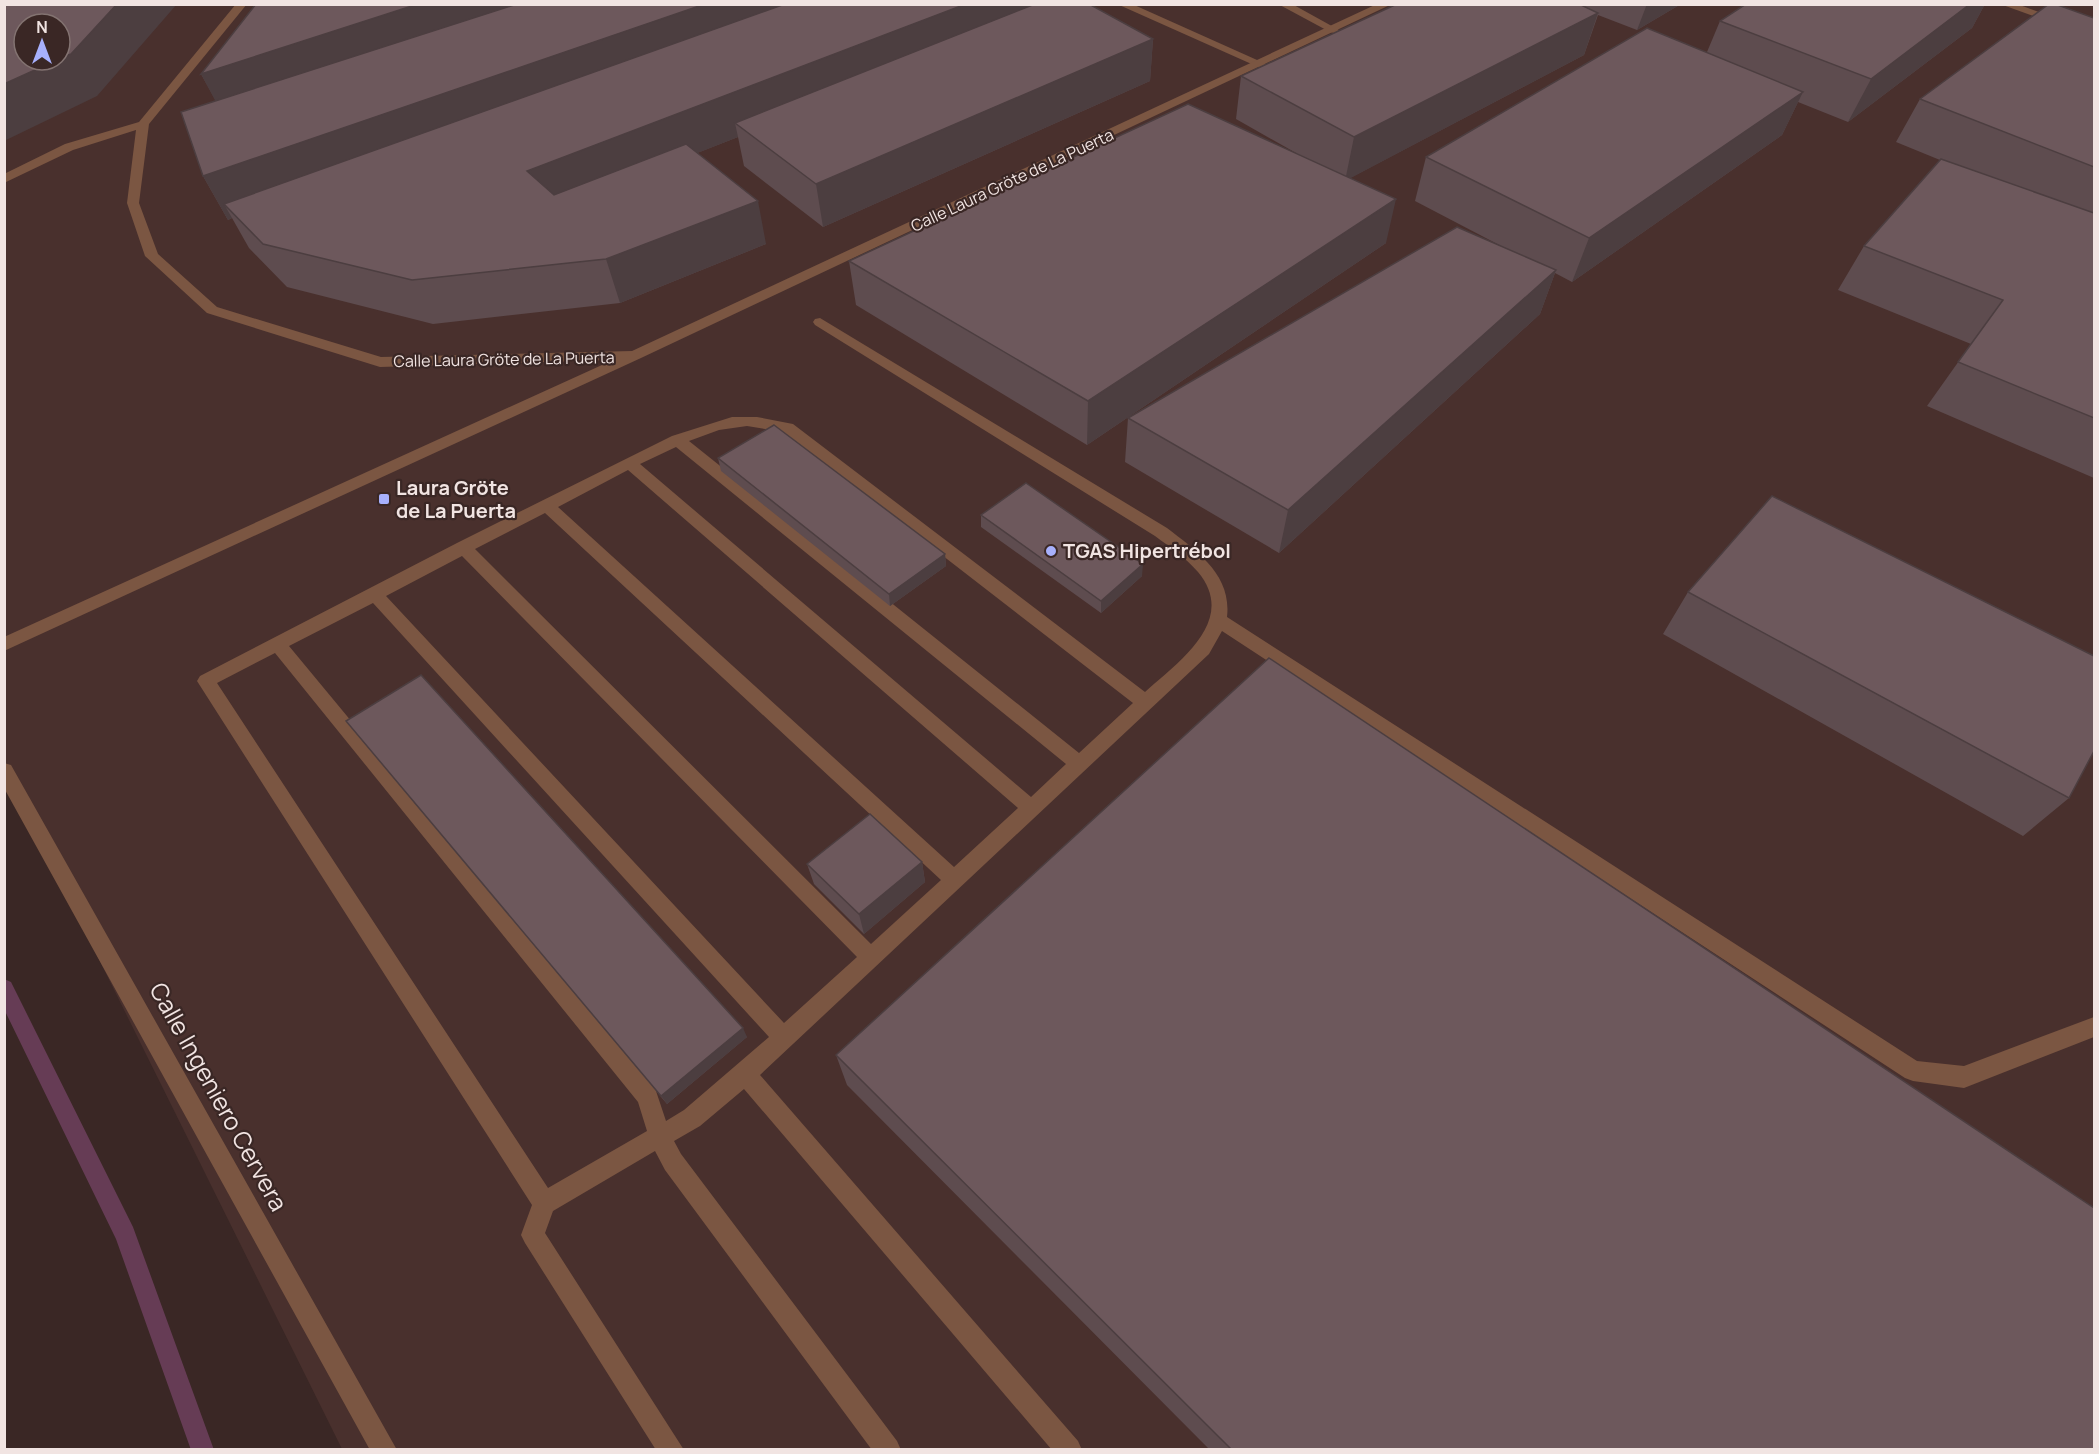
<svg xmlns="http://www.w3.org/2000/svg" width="2099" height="1454" font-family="Manrope,sans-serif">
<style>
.built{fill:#49302d;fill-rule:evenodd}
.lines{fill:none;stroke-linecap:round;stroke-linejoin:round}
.stream{fill:#663c55;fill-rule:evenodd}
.lane{fill:#7b5642;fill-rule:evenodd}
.street{fill:#7b5642;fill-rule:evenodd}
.wall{fill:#5e4c4f}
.shaded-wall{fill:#4c3e40}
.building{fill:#6d585c;stroke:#4c3e40;stroke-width:1.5}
.poi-dot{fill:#a7b0fc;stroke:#3a2725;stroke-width:2}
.labels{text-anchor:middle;stroke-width:4.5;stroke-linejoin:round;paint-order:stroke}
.far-street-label{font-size:16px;fill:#f1e4e2;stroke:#3a2725}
.poi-label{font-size:20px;font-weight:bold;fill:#f1e4e2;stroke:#3a2725;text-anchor:start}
.near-street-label{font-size:24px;fill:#f1e4e2;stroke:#3a2725}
</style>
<rect width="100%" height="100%" fill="#3a2725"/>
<path class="built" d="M5,5H2094V1449H342L5,770ZM24,24H60V60H24Z"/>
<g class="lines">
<path class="stream" d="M4,979L11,982L133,1227L214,1450H191L116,1239L4,1009Z"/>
<path class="lane" d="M1117,4H1132L1266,64L1260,67L1256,66Z
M1278,4H1292L1339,30L1334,33L1330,32Z
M820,318L1167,528C1197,551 1232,575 1227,617L1917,1061L1964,1066L2094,1017V1037L1964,1088L1913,1081L1905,1078L1222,631L1209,654L760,1075L1078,1441L1082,1450H1052L744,1089L700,1126L674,1141L681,1154L897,1441L901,1450H872L665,1170L655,1151L553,1211L545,1233L684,1450H656L525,1243L521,1235L532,1205L197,681L200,676L457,543L672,436L732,417H757L793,424L1145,692C1177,663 1239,621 1198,572C1186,558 1170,547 1155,536L815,325L813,322L815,319ZM747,426L783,432L1133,703L1079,753L689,441L719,430ZM676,447L1066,764L1031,797L640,464ZM628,470L1018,808L954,867L558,507ZM545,513L941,880L871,944L475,549ZM462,556L857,957L784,1023L386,596ZM373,603L769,1037L684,1110L666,1121L655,1088L289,646ZM275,653L638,1102L647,1131L548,1188L217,683Z"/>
<path class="street" d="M236,4H247L149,124L139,203L158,254L217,307L381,357L632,351L1377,4H1392L641,358L4,651V637L613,360L380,367L207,313L145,256L127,203L136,130L73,150L4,183V174L65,144L139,122Z
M2000,4H2017L2094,32V38Z
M4,763L11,765L397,1450H370L4,788Z"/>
</g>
<path class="wall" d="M1397,4H1681L1637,30L1598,15L1584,55L1350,178L1386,243L1087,445L856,305L849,261L1296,153L1236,119L1241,76Z
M1746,4H1985L1972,28L1848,122L1798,102L1782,135L1572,282L1555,273L1540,314L1279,553L1125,462L1128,418L1503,247L1415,201L1426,157L1707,52L1720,21Z
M2094,18V478L1927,406L1971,344L1838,290L1864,246L1940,160L1896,142L1920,99Z
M1153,39L1150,81L823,227L744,166L738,137L697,153L766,244L620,303L433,324L287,287L249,248L232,218L228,220L203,176L216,101L201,74Z
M718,458L945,554L946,566L890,606L721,471Z
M981,515L1142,576L1101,613L981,527Z
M1688,592L2069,798L2023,836L1663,634Z
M346,721L747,1037L667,1104Z
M922,862L925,882L864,934L814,884L807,864Z
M836,1055L2094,1449H1209L847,1085Z"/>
<path class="shaded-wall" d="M117,4H177L97,96L4,141V84L57,60H60V58Z
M418,4H559L224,117L201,74Z
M705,4H832L224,204L232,218L228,220L203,176Z
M966,4H1037L735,123L738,137L543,214L527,171Z
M1647,4H1681L1637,30Z
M1970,4H1985L1972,28L1848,122L1871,79Z
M1598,13L1584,55L1345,181L1354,137Z
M1153,39L1150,81L823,227L816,184Z
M1803,92L1782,135L1572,282L1589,238Z
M1396,199L1386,243L1087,445L1088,401Z
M758,201L766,244L620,303L606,259Z
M1556,270L1540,314L1279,553L1288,510Z
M945,554L946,566L890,606L889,594Z
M1143,564L1142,576L1101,613V601Z
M922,862L925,882L864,934L859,914Z
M743,1028L747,1037L667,1104L661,1096Z"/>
<path class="building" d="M4,4H117L71,54L60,58V24H24V60H57L4,84Z
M256,4H418L201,74Z
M517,4H705L203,176L181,112Z
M785,4H966L527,171L554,195L686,144L758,201L606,259L412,280L263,244L224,204Z
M1035,4H1089L1153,39L816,184L735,123Z
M1397,4H1579L1598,13L1354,137L1241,76Z
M1746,4H1970L1871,79L1720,21Z
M2049,4H2055L2094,18V167L1920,99Z
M1647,28L1803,92L1589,238L1426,157Z
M1188,104L1396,199L1088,401L849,261Z
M1941,159L2094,213V418L1958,362L2003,300L1864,246Z
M1457,227L1556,270L1288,510L1128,418Z
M774,425L945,554L889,594L718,458Z
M1026,483L1143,564L1101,601L981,515Z
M1772,496L2094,656V751L2069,798L1688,592Z
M1269,658L2094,1208V1449H1231L836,1055Z
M421,675L743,1028L661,1096L346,721Z
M870,814L922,862L859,914L807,864Z"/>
<g class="poi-dot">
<rect x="378" y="493" width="12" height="12" rx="3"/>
<circle cx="1051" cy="551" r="6"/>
</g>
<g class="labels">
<g class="far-street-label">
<text transform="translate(1012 180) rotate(-25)" y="6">Calle Laura Gröte de La Puerta</text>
<text transform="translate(504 359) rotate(-1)" y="6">Calle Laura Gröte de La Puerta</text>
</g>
<g class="poi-label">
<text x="396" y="495">Laura Gröte<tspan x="396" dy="23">de La Puerta</tspan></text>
<text x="1063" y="558">TGAS Hipertrébol</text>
</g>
<g class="near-street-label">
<text transform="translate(218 1097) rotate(61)" y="8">Calle Ingeniero Cervera</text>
</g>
</g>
<rect width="2099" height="1454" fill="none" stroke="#f1e4e2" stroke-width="12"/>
<g transform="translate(42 42)"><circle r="28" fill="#3a2725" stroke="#837371" stroke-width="1.5"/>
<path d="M0-4.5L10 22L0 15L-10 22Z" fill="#a7b0fc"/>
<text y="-9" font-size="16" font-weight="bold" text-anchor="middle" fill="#f1e4e2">N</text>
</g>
</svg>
